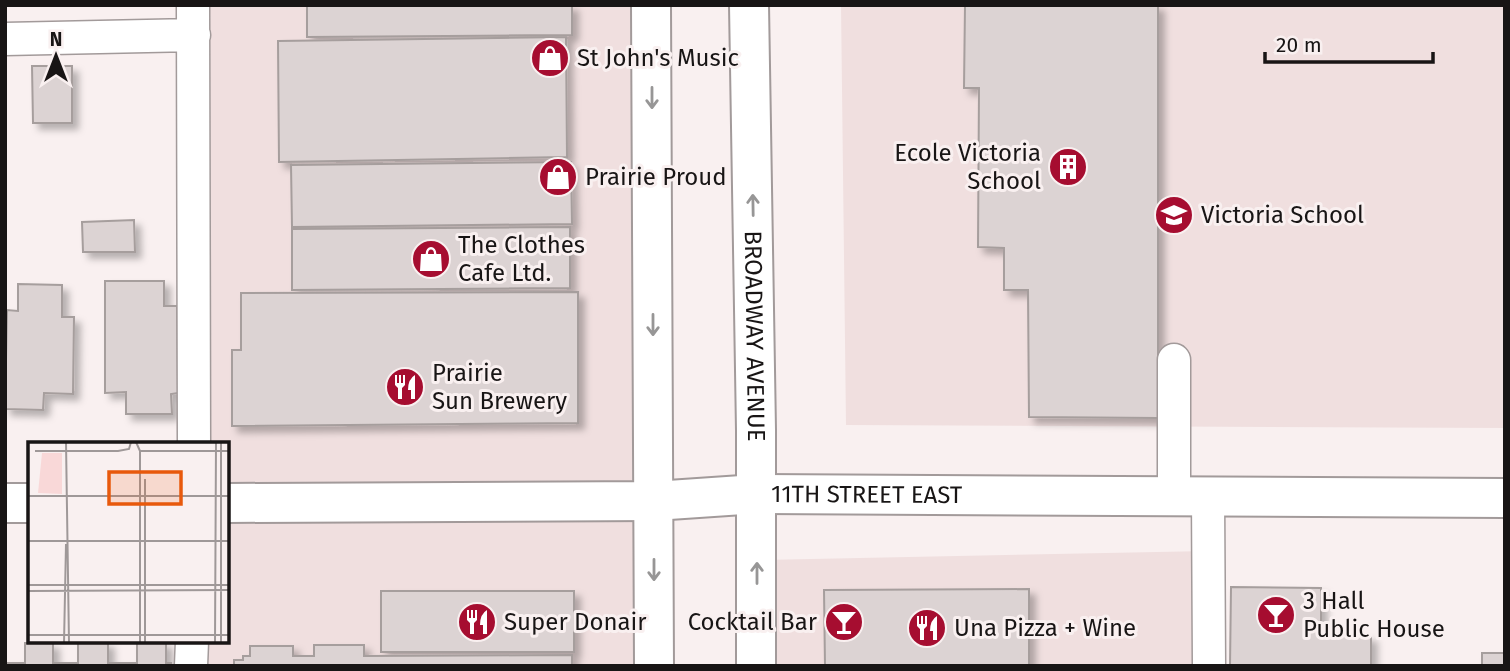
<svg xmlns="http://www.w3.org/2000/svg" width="1510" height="671" font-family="'Fira Sans',sans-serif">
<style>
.built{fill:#f0dfdf}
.building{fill:#dcd3d3;stroke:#a69e9d;stroke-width:2;filter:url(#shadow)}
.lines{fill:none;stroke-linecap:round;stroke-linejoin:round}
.lane-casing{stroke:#a29a9a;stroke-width:35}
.street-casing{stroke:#a29a9a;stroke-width:42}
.secondary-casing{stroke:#a29a9a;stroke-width:42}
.lane{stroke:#fff;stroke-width:32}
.street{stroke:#fff;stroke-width:38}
.secondary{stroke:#fff;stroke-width:38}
.oneway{stroke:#979696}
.labels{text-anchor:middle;stroke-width:6;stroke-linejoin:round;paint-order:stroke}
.poi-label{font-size:24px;fill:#181515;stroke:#f9f0f0;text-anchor:start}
.street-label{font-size:24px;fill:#181515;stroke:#f9f0f0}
.inset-road{fill:none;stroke:#9f9898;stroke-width:2}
.view{fill:#e8590c;fill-opacity:0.15;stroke:#e8590c;stroke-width:3.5}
.inset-edge{fill:none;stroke:#181515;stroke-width:3.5}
</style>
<defs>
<filter id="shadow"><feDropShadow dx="6" dy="6" stdDeviation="3.5" flood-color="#0004"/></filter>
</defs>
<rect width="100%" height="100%" fill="#f9f0f0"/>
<path class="built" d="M193,5H651L654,666H191L192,641H228V444L194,443Z
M841,5H1505V428L846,425Z
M1208,551L1209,666H761L762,560Z"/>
<path class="building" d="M307,5H572V35L307,37Z
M965,5H1158V418L1029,417L1028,290H1004V248L978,247L979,88H964Z
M566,37L567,157L279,162L278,41Z
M32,66H72V123H33Z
M571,162L572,224L292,227L291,165Z
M134,220L135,252H83L82,222Z
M570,227V288L292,290V229Z
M105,281H164V306H177L178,393L171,394L172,414H126V392L105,393Z
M18,284L62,285V317H74L73,394L44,393L43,410L5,409L7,310L18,311Z
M578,292V423L232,426V350H241V293Z
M1231,587L1321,588V635L1371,636V666H1230Z
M1029,589V666H825L824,590Z
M381,591H574V652H381Z
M78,642H108V663H137V642H166V663H171V666H5V663H25V643H53V663H78Z
M314,645H364V656L572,655V666H234V660H243V656H250V646H293V656H314Z
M1482,653H1505V666H1482Z"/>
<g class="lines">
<defs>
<path id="lane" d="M193,5L194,444
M5,39L194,35
M1174,360V495
M1208,495L1209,666
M191,666L192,641"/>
<g id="street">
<path d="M5,503H30"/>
<path id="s1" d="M228,503L654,501L757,494L1505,498"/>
</g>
<g id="secondary">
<path d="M651,5L654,666"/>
<path id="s2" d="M749,5L756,430V666"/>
</g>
</defs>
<use href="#lane" class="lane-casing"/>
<use href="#street" class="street-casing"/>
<use href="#secondary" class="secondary-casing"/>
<use href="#lane" class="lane"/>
<use href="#street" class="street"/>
<use href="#secondary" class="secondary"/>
</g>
<defs><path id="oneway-shaft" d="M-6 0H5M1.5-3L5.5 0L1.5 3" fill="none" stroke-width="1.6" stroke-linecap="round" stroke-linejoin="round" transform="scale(1.75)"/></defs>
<g class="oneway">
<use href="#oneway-shaft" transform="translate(652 98) rotate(90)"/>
<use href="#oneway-shaft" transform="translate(753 205) rotate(-91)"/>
<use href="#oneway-shaft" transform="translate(653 325) rotate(90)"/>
<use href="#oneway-shaft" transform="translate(654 570) rotate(90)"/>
<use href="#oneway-shaft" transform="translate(757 573) rotate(-90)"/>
</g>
<defs>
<symbol id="shop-disc" viewBox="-11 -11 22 22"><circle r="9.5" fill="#a60d30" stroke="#f9f0f0"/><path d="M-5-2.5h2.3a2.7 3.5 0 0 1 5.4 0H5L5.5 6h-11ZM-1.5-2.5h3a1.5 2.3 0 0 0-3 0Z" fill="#fff"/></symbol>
<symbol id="building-disc" viewBox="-11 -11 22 22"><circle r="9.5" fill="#a60d30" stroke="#f9f0f0"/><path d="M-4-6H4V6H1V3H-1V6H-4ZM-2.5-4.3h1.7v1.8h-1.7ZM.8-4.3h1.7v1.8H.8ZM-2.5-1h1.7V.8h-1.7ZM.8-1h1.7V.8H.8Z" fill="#fff"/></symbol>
<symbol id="school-disc" viewBox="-11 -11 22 22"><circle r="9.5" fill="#a60d30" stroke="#f9f0f0"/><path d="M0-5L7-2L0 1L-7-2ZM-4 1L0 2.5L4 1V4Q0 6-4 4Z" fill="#fff"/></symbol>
<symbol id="restaurant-disc" viewBox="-11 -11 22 22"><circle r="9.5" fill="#a60d30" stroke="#f9f0f0"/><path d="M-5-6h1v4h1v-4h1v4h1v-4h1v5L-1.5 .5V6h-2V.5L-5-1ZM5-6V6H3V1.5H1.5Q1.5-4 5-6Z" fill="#fff"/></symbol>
<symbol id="bar-disc" viewBox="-11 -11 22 22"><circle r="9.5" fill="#a60d30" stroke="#f9f0f0"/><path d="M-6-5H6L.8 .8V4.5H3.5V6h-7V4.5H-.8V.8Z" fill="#fff"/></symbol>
</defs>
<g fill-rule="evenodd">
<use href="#shop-disc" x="528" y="36" width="44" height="44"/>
<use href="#building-disc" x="1046" y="145" width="44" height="44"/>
<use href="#shop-disc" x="536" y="155" width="44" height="44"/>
<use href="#school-disc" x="1152" y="193" width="44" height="44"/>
<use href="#shop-disc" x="409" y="237" width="44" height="44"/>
<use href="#restaurant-disc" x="383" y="365" width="44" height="44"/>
<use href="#bar-disc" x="1254" y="593" width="44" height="44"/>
<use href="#restaurant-disc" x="455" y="600" width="44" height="44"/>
<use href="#bar-disc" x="822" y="600" width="44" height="44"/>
<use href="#restaurant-disc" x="905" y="606" width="44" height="44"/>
</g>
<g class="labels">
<g class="poi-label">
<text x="577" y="66">St John's Music</text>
<text x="1041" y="161" text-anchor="end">Ecole Victoria<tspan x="1041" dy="28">School</tspan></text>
<text x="585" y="185">Prairie Proud</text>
<text x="1201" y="223">Victoria School</text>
<text x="458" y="253">The Clothes<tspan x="458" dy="28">Cafe Ltd.</tspan></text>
<text x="432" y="381">Prairie<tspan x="432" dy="28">Sun Brewery</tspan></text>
<text x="1303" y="609">3 Hall<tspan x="1303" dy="28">Public House</tspan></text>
<text x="504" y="630">Super Donair</text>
<text x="817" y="630" text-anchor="end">Cocktail Bar</text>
<text x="954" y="636">Una Pizza + Wine</text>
</g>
<g class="street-label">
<text dy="8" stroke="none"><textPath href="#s2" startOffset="331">BROADWAY AVENUE</textPath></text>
<text dy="8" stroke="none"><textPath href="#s1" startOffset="639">11TH STREET EAST</textPath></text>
</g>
</g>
<g transform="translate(28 442)">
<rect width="201" height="201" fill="#f9f0f0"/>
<path d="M14,11H34V52L10,51Z" fill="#f9d8d8"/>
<path class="inset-road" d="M38,0L41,201M108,0L112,9V201M7,9H90L101,7L103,0M112,9H202M117,37V201M0,54H202M0,99H202M0,143H202M0,149L202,148M0,193H202M36,201L38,102M187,201L188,0M193,201V0"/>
<path class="view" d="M81,30H153V62H81Z"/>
<rect width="201" height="201" class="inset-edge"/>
</g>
<rect width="1510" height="671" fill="none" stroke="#181515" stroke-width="14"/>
<g transform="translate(56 56)" stroke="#f9f0f0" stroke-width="5" paint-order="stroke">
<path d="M0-5L12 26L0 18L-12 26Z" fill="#181515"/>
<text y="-10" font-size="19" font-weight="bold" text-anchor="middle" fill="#181515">N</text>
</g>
<path d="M1265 52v10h168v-10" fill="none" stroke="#181515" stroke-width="3.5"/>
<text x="1276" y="52" font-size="21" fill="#181515" stroke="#f9f0f0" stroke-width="5" paint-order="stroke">20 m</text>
</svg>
